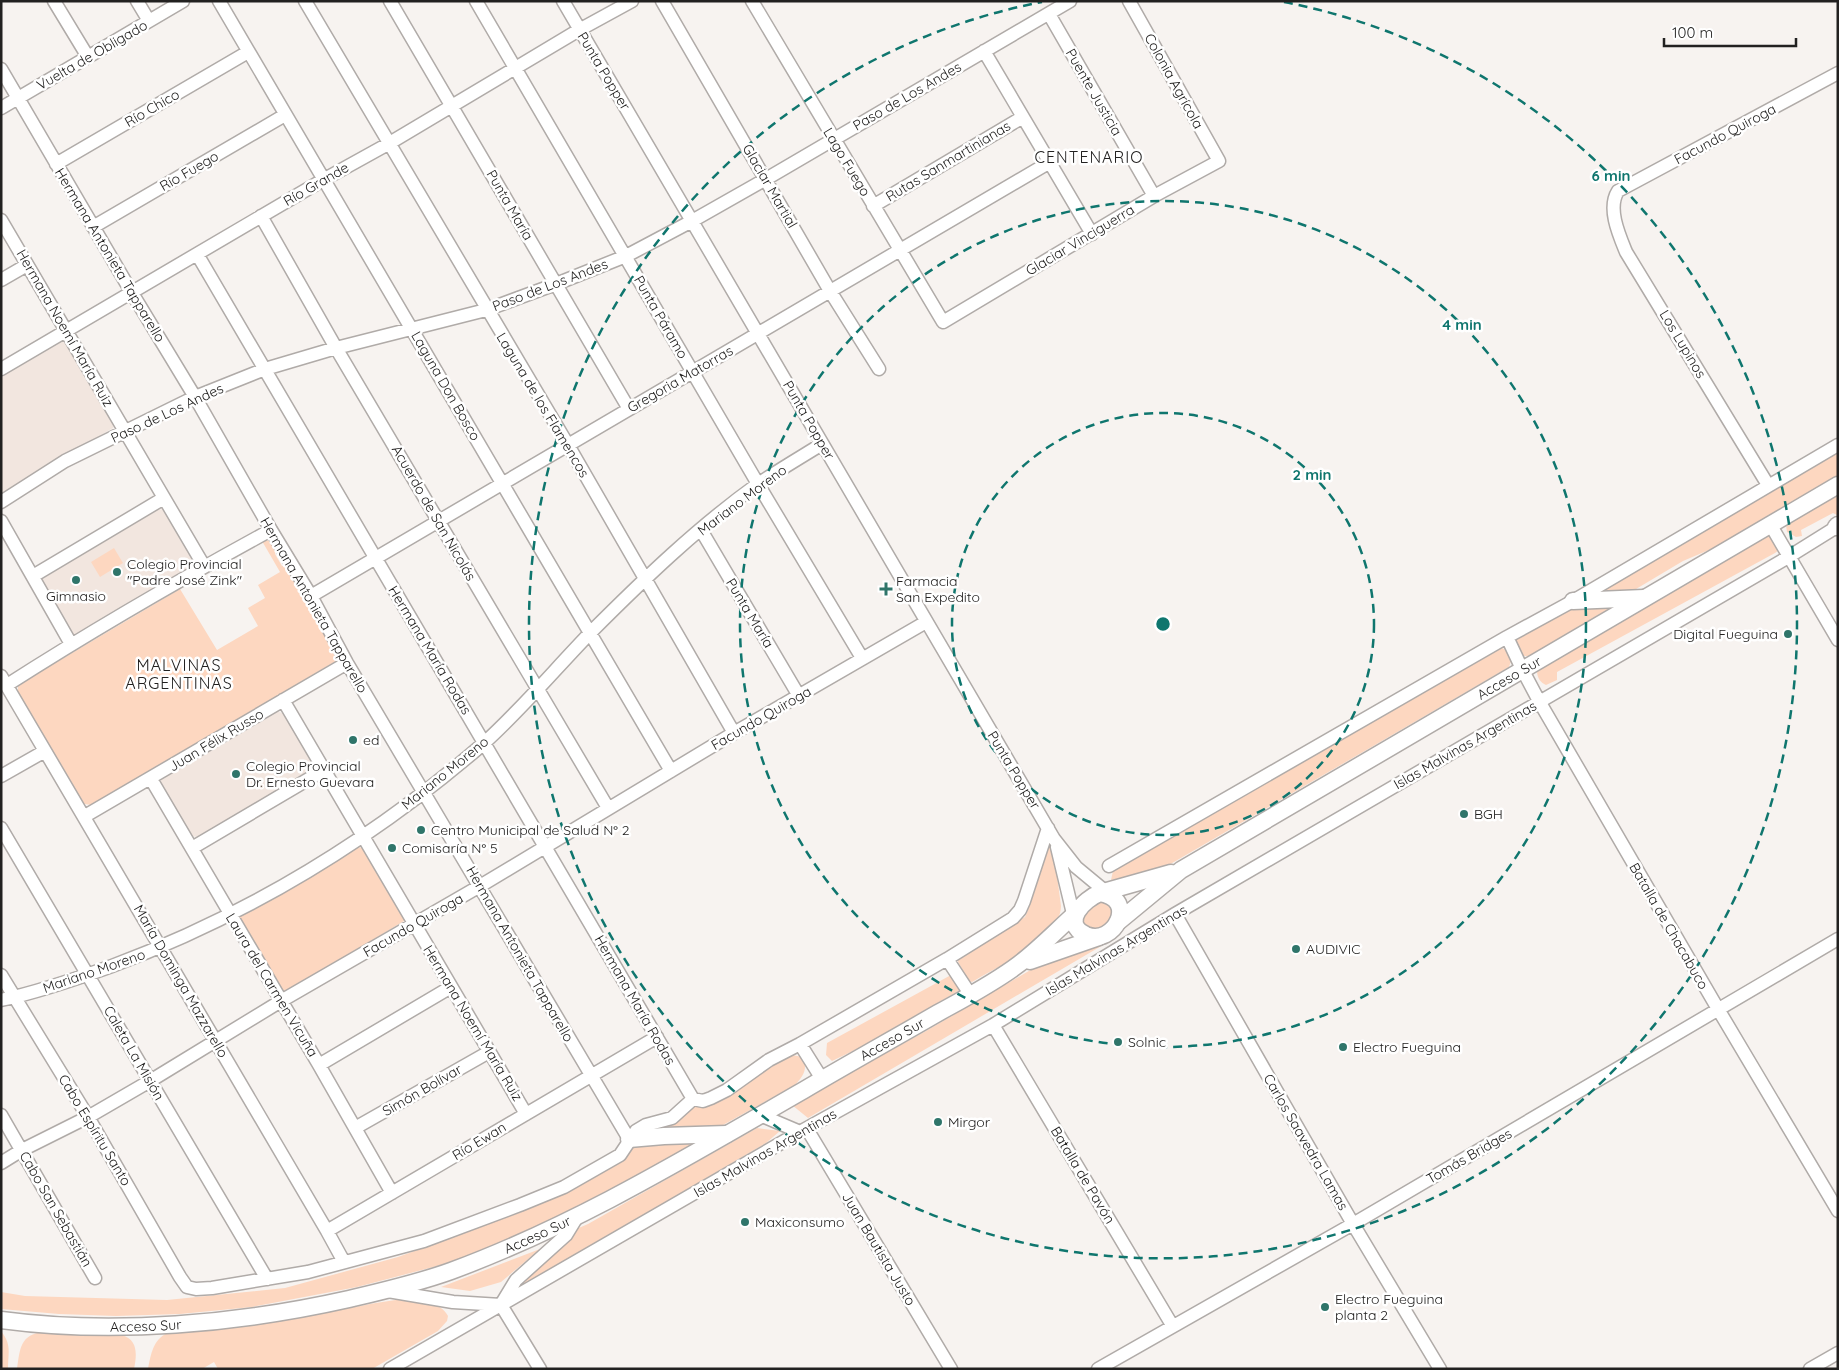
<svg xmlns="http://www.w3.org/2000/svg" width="1839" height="1370" font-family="Quicksand,sans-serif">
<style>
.built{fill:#f2e6df}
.green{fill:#fdd7c0}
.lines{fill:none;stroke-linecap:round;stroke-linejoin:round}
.minor-casing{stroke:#b0aba8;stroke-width:15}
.major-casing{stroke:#b0aba8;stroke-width:19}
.minor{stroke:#fff;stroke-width:12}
.major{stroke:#fff;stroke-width:16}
.ring{fill:none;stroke:#0f766e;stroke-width:2.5;stroke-dasharray:9 6}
.poi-dot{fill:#2f756a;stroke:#fff;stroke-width:2}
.labels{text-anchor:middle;stroke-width:5;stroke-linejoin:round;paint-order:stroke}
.street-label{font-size:14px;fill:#222120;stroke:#fff}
.poi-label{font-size:14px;fill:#222120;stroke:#fff;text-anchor:start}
.quarter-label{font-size:16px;letter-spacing:1px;fill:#222120;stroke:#fff}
.centre{fill:#0f766e;stroke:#fff;stroke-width:2.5}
.ring-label{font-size:15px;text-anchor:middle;font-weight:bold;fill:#0f766e;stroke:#fff;stroke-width:5;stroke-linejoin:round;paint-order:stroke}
</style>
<rect width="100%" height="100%" fill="#f7f3f0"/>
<path class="built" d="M60,341L67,343L114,424L113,428L1,494V375Z
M163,509L165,511L194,562L193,567L75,636L72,634L41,579L42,578L157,510Z
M277,711L284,714L313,764L312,770L199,837L191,836L159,783L161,778Z"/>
<path class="green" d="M1838,453V475L1716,547L1683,561L1626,595L1603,590Z
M1838,495L1837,515L1833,513L1801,530L1802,536L1796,537L1787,532L1786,525Z
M1770,534L1779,550L1775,553L1557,672V680L1546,685C1541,683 1537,678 1537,671Z
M264,540L270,541L276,549L275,554L282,566L285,565L336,653V661L92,805L84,804L18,693V685L180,589L217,650L258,626L248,608L265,598L258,585L280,572L262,541Z
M114,548L123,563L100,577L91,562Z
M1576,604H1617L1529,656H1521L1515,641L1516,638Z
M1502,648L1506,650L1511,661L1509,667L1155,873L1111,880L1113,871L1124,864Z
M1049,841L1054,853L1061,906C1061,938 997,967 972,982L969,981L957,960L958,957L1025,917L1028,910Z
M357,847L363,848L404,917V921L288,991H283L240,918V916L300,883Z
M1095,901H1110L1115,916L1103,929C1092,929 1084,930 1081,918Z
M1115,938L808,1118L792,1105L926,1031L1056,955Z
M951,975L960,990L859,1048L832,1061L826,1055L827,1043Z
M792,1055L803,1057C808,1070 803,1076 795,1085L714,1130L640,1134L695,1105L700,1107L723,1095L766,1065Z
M757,1128L780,1131L766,1143L515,1290L574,1230L588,1224Z
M702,1139L626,1185L526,1232L460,1260L357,1287L252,1307L180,1314L116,1316L59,1314L1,1309V1292L25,1296L167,1300L285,1288L398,1257L519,1213L582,1183L633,1145Z
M540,1249L501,1282L470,1291L441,1287Z
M405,1299C421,1302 440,1301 448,1316L447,1321L438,1331L372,1369H218L214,1362L202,1369H148C151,1354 153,1340 167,1333C217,1329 266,1324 315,1315C345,1309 375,1302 405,1299Z
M1,1331C12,1345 8,1352 8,1369H1Z
M44,1332L122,1335C138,1340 137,1354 134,1369H17C20,1349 20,1334 44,1332Z"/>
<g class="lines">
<defs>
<path id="minor" d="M54,1L88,57
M137,1L149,21
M219,1L671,771
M305,1L568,445L734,733
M390,1L629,409
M476,1L758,484L862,658
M563,1L1054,839L1076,867L1111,896
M662,1L830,291L879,369
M752,1L943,322L1154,196L1219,161L1129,1
M1049,14L1154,196
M984,51L1092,234
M1,69L132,293L195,397L271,530L311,596L347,663L629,1139
M1,108L183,1
M56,164L248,52
M873,206L1023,117
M261,216L336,348L608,808
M1,220L204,566
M93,227L285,115
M197,254L693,1099
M1,280L27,265
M1,369L323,180L388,144L579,30L632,1
M1768,485L1626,252C1619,235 1607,208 1618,191L1838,73
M1,502L65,461L195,397L265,369L336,348L486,310L556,284L626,256L692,221L766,179L1070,1
M1,521L71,644
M1770,524L1838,640
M701,530L799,696
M33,576L164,498
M311,596L1050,162
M1507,637L1522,669L1539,701L1718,1009L1838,1211
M1,676L327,1231L344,1262
M7,685C93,630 181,579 271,530
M283,700L526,1114
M1,776L45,751
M151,779L319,1065L392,1193
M85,816L347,663
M1,828L267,1279
M1057,847L1075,922
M192,848L324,770
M1109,866L1507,637L1573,601L1838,445
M1175,914L1353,1224L1440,1369
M947,959L970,994
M1,975L88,1117L180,1277L187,1287L196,1289L212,1288L308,1272L424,1241L520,1205L564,1187L620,1155L636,1131L646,1125L672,1118L693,1099
M1,1000C39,992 76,979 112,966C248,915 373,839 483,744C521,710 556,668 592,631C644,579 698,527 758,484C779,470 801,457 822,444
M993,1025L1172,1325
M800,1044L822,1079
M319,1065L451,987
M693,1099L703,1101L711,1098L727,1090L769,1060L800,1044L947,959L1013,918L1020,910L1024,901L1048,828
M1,1115L95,1278
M760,1115L800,1132
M355,1128L489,1052
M807,1129L951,1369
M1,1163L22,1150L88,1117L150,1081L281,1001L480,886L734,733L926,622
M327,1231L657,1037
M388,1291L453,1302L501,1305
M502,1303L516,1280L566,1235L577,1217
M501,1305L540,1369
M390,1369L800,1132L993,1025L1175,914L1790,556L1838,526
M1098,1369L1353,1224L1838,939
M1810,1369L1838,1353"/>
<g id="major">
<path d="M1836,527L1838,525"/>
<path d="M1573,601L1644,598"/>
<path d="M1100,893C1139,899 1114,947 1086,935C1060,923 1084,899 1100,893Z"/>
<path d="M1100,893L1171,873"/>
<path id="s1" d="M1118,922L1181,870L1838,485"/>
<path d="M1030,961L1099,937"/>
<path d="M629,1139L664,1136L727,1134"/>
<path id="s2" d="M1,1320C114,1335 238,1324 349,1299C383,1291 418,1283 451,1271C576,1225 689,1156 804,1090C848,1064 893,1039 938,1013C965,998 994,983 1019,964C1039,949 1057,930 1076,913"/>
</g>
</defs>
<use href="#minor" class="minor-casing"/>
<use href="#major" class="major-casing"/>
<use href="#minor" class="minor"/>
<use href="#major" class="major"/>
</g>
<g class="ring">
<circle cx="1163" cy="624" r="211"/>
<circle cx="1163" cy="624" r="423"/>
<path d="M1284 2A634 634 0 1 1 1042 2"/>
</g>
<g class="poi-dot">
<circle cx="117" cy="572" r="5"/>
<circle cx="76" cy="580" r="5"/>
<path d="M883.5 581.5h5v5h5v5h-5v5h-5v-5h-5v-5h5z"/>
<circle cx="1788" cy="634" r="5"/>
<circle cx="353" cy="740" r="5"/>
<circle cx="236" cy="774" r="5"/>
<circle cx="1464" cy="814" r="5"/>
<circle cx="421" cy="830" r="5"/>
<circle cx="392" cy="848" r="5"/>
<circle cx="1296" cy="949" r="5"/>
<circle cx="1118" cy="1042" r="5"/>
<circle cx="1343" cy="1047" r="5"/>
<circle cx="938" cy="1122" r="5"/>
<circle cx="745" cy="1222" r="5"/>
<circle cx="1325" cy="1307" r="5"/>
</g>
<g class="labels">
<g class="street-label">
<text transform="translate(92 55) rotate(-30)" y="5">Vuelta de Obligado</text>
<text transform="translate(604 71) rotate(59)" y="5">Punta Popper</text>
<text transform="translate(1174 81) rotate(61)" y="5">Colonia Agrícola</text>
<text transform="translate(1094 92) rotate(60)" y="5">Puente Justicia</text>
<text transform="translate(907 96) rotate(-30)" y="5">Paso de Los Andes</text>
<text transform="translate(152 108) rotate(-30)" y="5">Río Chico</text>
<text transform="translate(1725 134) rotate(-28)" y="5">Facundo Quiroga</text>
<text transform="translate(948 161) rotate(-31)" y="5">Rutas Sanmartinianas</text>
<text transform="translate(847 162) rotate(59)" y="5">Lago Fuego</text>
<text transform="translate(189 171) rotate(-30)" y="5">Río Fuego</text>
<text transform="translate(316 184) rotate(-30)" y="5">Río Grande</text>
<text transform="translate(770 186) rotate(60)" y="5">Glaciar Martial</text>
<text transform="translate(510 205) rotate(60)" y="5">Punta María</text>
<text transform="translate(1080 240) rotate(-31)" y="5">Glaciar Vinciguerra</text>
<text transform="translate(110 255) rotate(59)" y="5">Hermana Antonieta Tapparello</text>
<text transform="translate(550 285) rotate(-21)" y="5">Paso de Los Andes</text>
<text transform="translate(661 317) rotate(60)" y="5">Punta Páramo</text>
<text transform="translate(65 328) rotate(60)" y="5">Hermana Noemí María Ruiz</text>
<text transform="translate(1683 344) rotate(59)" y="5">Los Lupinos</text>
<text transform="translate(680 379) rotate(-30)" y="5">Gregoria Matorras</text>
<text transform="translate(446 386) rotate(60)" y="5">Laguna Don Bosco</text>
<text transform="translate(543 405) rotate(59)" y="5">Laguna de los Flamencos</text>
<text transform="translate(167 413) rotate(-25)" y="5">Paso de Los Andes</text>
<text transform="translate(809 420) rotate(60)" y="5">Punta Popper</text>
<text transform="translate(742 500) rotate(-37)" y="5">Mariano Moreno</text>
<text transform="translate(434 513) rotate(60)" y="5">Acuerdo de San Nicolás</text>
<text transform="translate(314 605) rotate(60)" y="5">Hermana Antonieta Tapparello</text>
<text transform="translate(750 613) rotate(59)" y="5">Punta María</text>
<text transform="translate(430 650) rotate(59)" y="5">Hermana María Rodas</text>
<text dy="5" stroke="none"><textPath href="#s1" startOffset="462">Acceso Sur</textPath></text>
<text transform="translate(761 718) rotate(-30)" y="5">Facundo Quiroga</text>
<text transform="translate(216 740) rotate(-31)" y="5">Juan Félix Russo</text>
<text transform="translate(1465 745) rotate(-30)" y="5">Islas Malvinas Argentinas</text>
<text transform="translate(1014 770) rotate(59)" y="5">Punta Popper</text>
<text transform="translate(445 773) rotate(-39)" y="5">Mariano Moreno</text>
<text transform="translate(413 925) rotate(-30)" y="5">Facundo Quiroga</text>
<text transform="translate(1669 926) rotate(60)" y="5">Batalla de Chacabuco</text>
<text transform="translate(1116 950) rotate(-31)" y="5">Islas Malvinas Argentinas</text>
<text transform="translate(520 954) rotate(60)" y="5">Hermana Antonieta Tapparello</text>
<text transform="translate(94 971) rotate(-19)" y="5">Mariano Moreno</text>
<text transform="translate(181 981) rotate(60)" y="5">María Dominga Mazzarello</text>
<text transform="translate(272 985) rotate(59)" y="5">Laura del Carmen Vicuña</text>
<text transform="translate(635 1000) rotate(60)" y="5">Hermana María Rodas</text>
<text transform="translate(473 1023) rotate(59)" y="5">Hermana Noemí María Ruiz</text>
<text dy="5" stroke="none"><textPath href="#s2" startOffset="955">Acceso Sur</textPath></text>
<text transform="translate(134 1053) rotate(60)" y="5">Caleta La Misión</text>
<text transform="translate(422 1090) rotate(-30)" y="5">Simón Bolívar</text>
<text transform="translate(95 1130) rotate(59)" y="5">Cabo Espíritu Santo</text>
<text transform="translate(479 1141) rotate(-31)" y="5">Río Ewan</text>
<text transform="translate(1306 1142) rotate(60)" y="5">Carlos Saavedra Lamas</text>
<text transform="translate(765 1153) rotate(-30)" y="5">Islas Malvinas Argentinas</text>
<text transform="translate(1469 1156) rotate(-30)" y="5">Tomás Bridges</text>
<text transform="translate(1083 1175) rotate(59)" y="5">Batalla de Pavón</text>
<text transform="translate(56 1209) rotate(60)" y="5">Cabo San Sebastián</text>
<text dy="5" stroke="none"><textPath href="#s2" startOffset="550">Acceso Sur</textPath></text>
<text transform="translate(879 1249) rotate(59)" y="5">Juan Bautista Justo</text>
<text dy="5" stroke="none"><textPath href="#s2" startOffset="145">Acceso Sur</textPath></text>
</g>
<g class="poi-label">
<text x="127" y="569">Colegio Provincial<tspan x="127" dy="16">"Padre José Zink"</tspan></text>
<text x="896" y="586">Farmacia<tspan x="896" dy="16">San Expedito</tspan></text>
<text x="76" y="601" text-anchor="middle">Gimnasio</text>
<text x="1778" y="639" text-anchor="end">Digital Fueguina</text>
<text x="363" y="745">ed</text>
<text x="246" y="771">Colegio Provincial<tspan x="246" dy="16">Dr. Ernesto Guevara</tspan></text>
<text x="1474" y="819">BGH</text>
<text x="431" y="835">Centro Municipal de Salud N° 2</text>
<text x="402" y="853">Comisaría N° 5</text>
<text x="1306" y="954">AUDIVIC</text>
<text x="1128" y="1047">Solnic</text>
<text x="1353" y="1052">Electro Fueguina</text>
<text x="948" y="1127">Mirgor</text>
<text x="755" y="1227">Maxiconsumo</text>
<text x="1335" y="1304">Electro Fueguina<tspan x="1335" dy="16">planta 2</tspan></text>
</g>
<g class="quarter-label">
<text x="1089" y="163">CENTENARIO</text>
<text x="179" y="671">MALVINAS<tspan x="179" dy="18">ARGENTINAS</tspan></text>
</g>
</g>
<circle cx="1163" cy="624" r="8" class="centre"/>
<g class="ring-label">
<text x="1611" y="181">6 min</text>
<text x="1462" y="330">4 min</text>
<text x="1312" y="480">2 min</text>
</g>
<rect width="1839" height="1370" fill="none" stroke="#222120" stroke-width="5"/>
<path d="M1664 38v8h132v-8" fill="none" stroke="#222120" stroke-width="2.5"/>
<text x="1672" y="38" font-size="15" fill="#222120" stroke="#ffffff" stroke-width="4" paint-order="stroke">100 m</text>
</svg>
